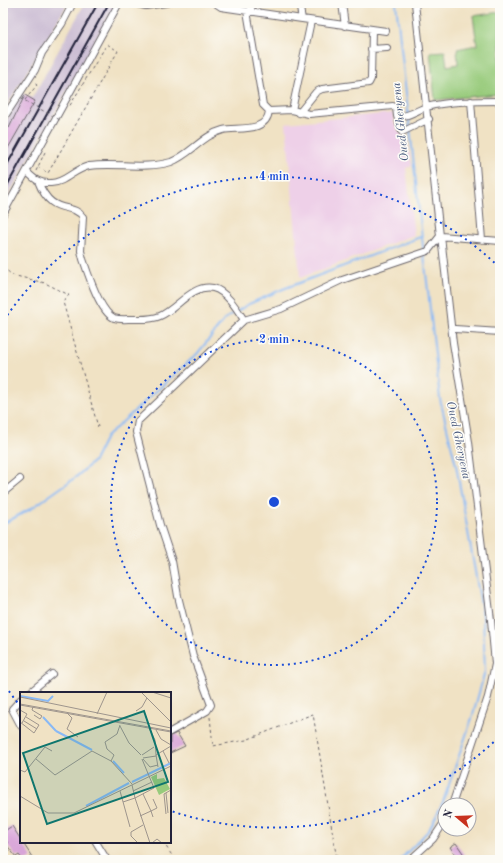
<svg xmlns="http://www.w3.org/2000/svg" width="503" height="863" font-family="'Old Standard TT',serif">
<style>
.built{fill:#eed0e8}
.industrial{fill:#ccbed4}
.green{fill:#98cb7c;stroke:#5d765c}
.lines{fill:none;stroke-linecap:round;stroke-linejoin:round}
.stream{stroke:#89b9f5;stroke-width:2}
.building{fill:#d8a4d8}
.street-casing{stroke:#6a656b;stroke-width:8}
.path{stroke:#6a656b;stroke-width:1;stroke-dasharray:3 3;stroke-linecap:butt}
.street{stroke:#fff;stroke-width:6}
.rail{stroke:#22223b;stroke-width:2}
.path-bridge{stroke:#6a656b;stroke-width:1;stroke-dasharray:3 3;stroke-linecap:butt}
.ring{fill:none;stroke:#1d4ed8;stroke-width:2;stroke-dasharray:2 4}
.labels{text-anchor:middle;stroke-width:3;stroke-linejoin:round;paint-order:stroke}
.water-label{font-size:12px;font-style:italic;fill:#46577c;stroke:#fdfcf7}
.inset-river{fill:none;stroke:#89b9f5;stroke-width:2}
.inset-road{fill:none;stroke:#9e958d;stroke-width:1}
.view{fill:#0f766e;fill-opacity:0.15;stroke:#0f766e;stroke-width:2}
.inset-edge{fill:none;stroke:#22223b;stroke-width:2}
.centre{fill:#1d4ed8;stroke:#fdfcf7;stroke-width:2}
.ring-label{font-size:12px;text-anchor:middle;font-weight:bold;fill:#1d4ed8;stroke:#fdfcf7;stroke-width:3;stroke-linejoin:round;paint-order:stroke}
</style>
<rect width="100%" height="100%" fill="#fdfcf7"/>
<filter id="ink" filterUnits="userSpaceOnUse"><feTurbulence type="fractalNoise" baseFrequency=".025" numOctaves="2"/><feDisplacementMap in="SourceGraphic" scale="8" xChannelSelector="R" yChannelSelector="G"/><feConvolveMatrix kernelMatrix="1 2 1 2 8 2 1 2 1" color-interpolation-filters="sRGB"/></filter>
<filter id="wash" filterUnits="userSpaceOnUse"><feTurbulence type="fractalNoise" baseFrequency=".012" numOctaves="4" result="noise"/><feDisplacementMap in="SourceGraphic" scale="16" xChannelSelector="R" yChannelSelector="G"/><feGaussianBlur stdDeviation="0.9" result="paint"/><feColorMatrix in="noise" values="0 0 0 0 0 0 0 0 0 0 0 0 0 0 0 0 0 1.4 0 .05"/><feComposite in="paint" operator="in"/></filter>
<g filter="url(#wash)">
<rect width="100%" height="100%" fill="#f0e2c4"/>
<path class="built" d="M393,113L394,123L399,132L407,141L412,166L406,168L414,235L300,278L286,123Z"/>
<path class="industrial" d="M3,3H68L3,112Z
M85,3H116L3,205V126L22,93L32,98Z"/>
<path class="green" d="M500,12V94L435,100L430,52L445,51L447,66L458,64L457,49L477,45L473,16Z"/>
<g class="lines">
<path class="stream" d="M396,3L440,399L456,465L483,616L485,671L472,718L443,802L429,830L400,860
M3,524L32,508L76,477L94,461L106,437L197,354L226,318L249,304L283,289L423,236"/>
</g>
<g id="blocks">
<path class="building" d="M25,95L35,101L3,157V124L9,128Z
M177,733L185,746L170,753V736Z
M12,826L32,857L28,860H23L19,855L16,857L6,844L8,843L3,837V832Z
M456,843L465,856L459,860L450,847Z"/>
</g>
</g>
<g filter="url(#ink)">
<use href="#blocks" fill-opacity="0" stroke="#6a656b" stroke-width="1"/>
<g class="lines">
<defs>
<path id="street" d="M133,3L146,6L166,3
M215,3L221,7L302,19
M250,3L252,12
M299,3L302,19L386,31
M342,3L345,26
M415,3L440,236H441L453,343L469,442L491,620L495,664L488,697L452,805
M247,11L263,105L269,111L292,110
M311,21L292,110L309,114L393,106L396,108L397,116C407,118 417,110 426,107C450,101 476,101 500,101
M371,49L387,48
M471,101L482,240
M299,113L316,92L322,89L369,83L371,79L372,29
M397,116L402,132L429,119
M3,119L35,70L42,53L62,24L73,3
M27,172C34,179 40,184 51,183C65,183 74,169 89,166C115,162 144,170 171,162C190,155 203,135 223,130C238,127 267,133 269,111
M38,181C52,218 72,201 83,217L81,251L83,259C88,274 100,312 114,318C120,320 127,319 132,319C142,319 151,320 160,316C177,309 192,284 213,288C226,291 237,309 244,320
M3,214L119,3
M441,236L500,241
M455,329L500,332
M3,493L20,479
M29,693L52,674
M21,699L12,709L21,726
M170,732L207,711L211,705L193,656L178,596L172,561L160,525L136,432L138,421L244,320L281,309L342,280L428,251L440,236
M96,842L107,860
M410,860L433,839L445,821"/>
</defs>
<use href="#street" class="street-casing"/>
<path class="path" d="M25,100L37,85L34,83
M38,167L48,173L118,51L107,44L69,107
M36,171L45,152
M3,267L12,275L45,283L69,295L63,302L98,427
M210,717L213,746L246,740L313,714L337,860
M163,842L175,860"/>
<use href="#street" class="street"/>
<path class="rail" d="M3,172L98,3
M3,193L109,3"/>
<path class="path-bridge" d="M20,98L60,120"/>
</g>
</g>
<g class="ring">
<circle cx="274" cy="502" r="163"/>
<path d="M498 738A326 326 0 0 1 171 811M21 707A326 326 0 0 1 4 684M4 320A326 326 0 0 1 498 266"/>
</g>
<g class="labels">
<g class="water-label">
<text transform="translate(400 122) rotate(-96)" y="4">Oued Gheryena</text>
<text transform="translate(459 440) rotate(78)" y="4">Oued Gheryena</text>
</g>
</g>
<g transform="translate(20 692)">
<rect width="151" height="151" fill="#f0e2c4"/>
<path d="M137,82V87L144,86L150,97L139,103L131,85Z" fill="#98cb7c"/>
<path class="inset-river" d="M0,4L28,9L33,4M23,25L36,39M36,39L72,58M93,69L104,81M112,90L151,71M66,114L109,91"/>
<path class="inset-road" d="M132,0L151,6M122,1L151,30M0,5L151,36M0,12L151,39M0,13L151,40M13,15L12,18L22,24L20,27L14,23M0,18L7,22L2,31M116,19L122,15L127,6M48,22L52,26L47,37L58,45M77,22L87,0M4,29L17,37M0,30L14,41L19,33L6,25M100,34L109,51L121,63M129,36L135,48L136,63M136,38L141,47L151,53M143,59L149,71M122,63L134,55M123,66L136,64M16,67L35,83L72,59L91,69L112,92M123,67L130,75L138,73M91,69L94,63L87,57L85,50L97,42L100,33M138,75L136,63L151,54M0,78L5,80L25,55L32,59M112,93L115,106L134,96L122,67M100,99L110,135M113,99L132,90M146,101L148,121M123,102L131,119L137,116L133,107M0,104L28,121H54L151,74M103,110L115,106L130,151M146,122L144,102L151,98M120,124L131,119L133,125M118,151L111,144V140L123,133M132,151L137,147L142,151"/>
<path class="view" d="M124,19L148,90L27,132L3,61Z"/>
<rect width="151" height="151" class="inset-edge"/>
</g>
<circle cx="274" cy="502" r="6" class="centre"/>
<g class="ring-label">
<text x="274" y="180">4 min</text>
<text x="274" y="343">2 min</text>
</g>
<rect width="503" height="863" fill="none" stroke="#fdfcf7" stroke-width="16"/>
<g transform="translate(457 817) rotate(289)"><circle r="19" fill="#fdfcf7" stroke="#a5a5ac"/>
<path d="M0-3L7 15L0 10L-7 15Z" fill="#c8321e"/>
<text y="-6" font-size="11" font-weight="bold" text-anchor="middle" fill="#22223b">N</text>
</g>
</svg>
